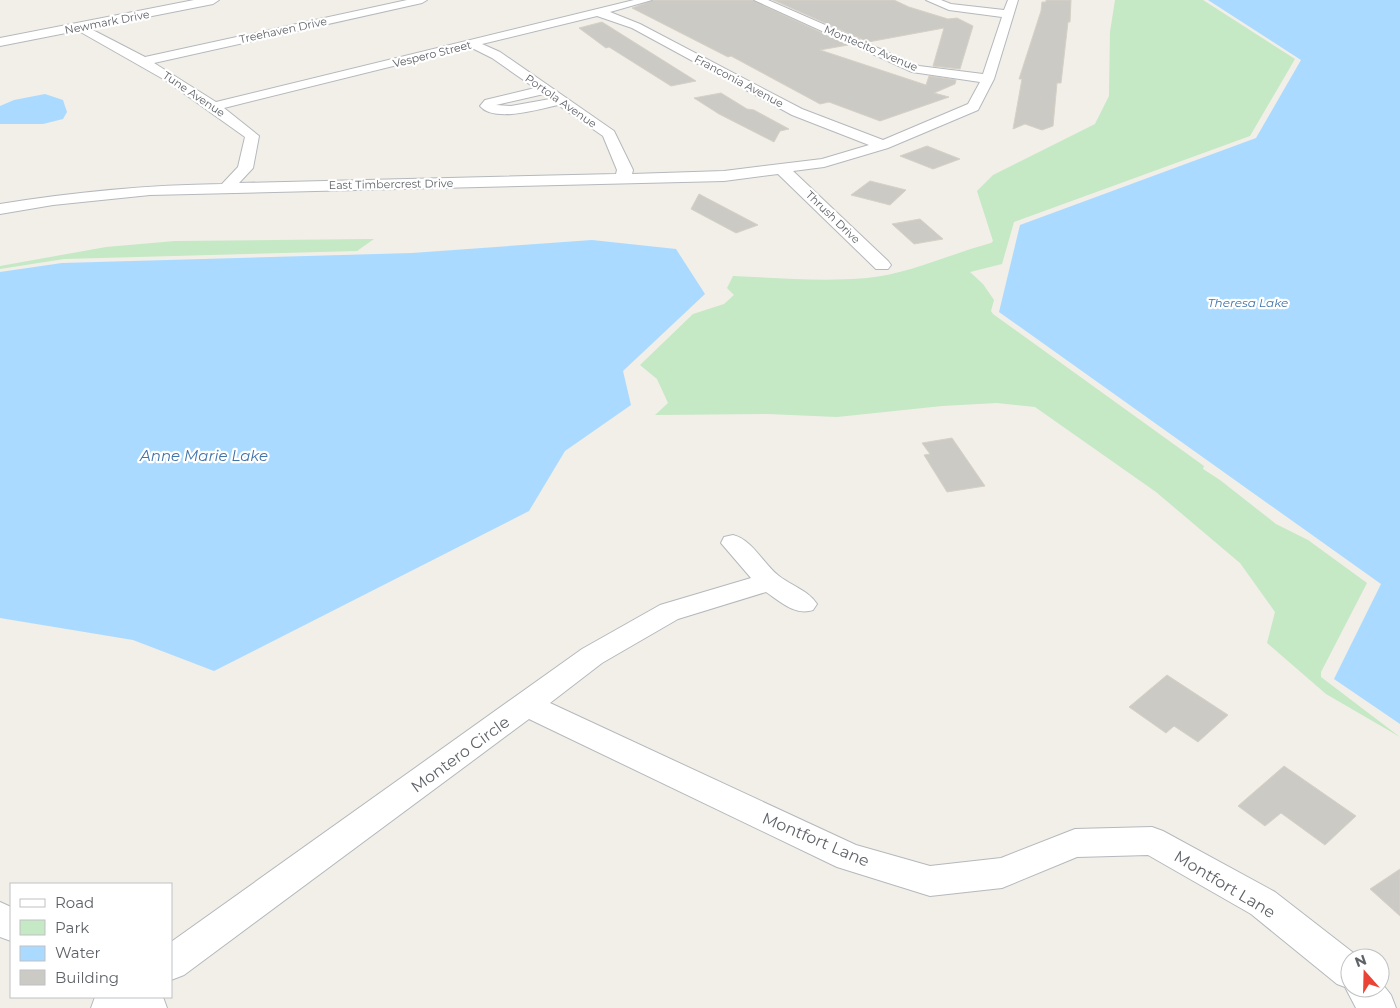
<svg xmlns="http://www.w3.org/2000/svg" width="1400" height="1008" font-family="Montserrat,sans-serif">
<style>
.green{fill:#c5e8c5}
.water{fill:#aadaff}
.building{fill:#cccac5;stroke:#d6d1c6}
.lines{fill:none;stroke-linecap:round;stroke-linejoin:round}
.minor-casing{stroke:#b5b8bc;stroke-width:2}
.tertiary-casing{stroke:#b5b8bc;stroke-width:2}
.minor{fill:#fff;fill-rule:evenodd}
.tertiary{fill:#fff;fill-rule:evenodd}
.labels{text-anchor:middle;stroke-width:4.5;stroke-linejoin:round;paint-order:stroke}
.far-street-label{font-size:11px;fill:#5f6368;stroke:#fff}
.far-water-label{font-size:12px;font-style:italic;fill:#4174aa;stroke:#fff}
.water-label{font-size:15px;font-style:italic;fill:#4174aa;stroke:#fff}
.near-street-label{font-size:16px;fill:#5f6368;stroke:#fff}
</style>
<rect width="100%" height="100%" fill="#f1efe8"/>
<path class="green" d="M1115,0H1203L1295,59L1250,136L1014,222L1002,264L970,272L983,284L994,300L991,311L993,314L1204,466L1203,469L1220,480L1276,524L1308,540L1367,583L1321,672V677L1400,737L1326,694L1267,643L1275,612L1240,563L1156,492L1035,407L997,403L942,406L837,417L768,414L655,415L668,403L657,379L640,365L693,314L724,304L734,295L727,288L733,276C777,278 823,282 867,278C909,274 950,254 991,243L993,241L977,191L993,175L1095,124L1109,96L1110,32Z
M374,239L357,251L64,259L0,269V266L106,247L175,241Z"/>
<path class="water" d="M1208,0H1400V724L1334,679L1381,584L999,312L1020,225L1256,138L1301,60Z
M45,94L63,100L67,112L63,119L43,124H0V106L14,100Z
M592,240L676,249L705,294L623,371L631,405L565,451L529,511L214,671L133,640L0,618V272L62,263L412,253Z"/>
<path class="building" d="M654,0H752L848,45L820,50L926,85L929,76L956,80L955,84L934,93L949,97L880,121L829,102L820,104L731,56L728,57L632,8Z
M773,0H894L909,7L948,19L957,18L973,26L960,69L933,66L944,28L868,42Z
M1046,0H1071L1070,22H1068L1061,83H1057L1053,126L1042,130L1025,124L1013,129L1022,79H1019L1041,11L1042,2H1046Z
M602,22L696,81L671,86L609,47L606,48L579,28Z
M721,93L747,109L754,110L789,129L780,131L774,142L719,114L694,98Z
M927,146L960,159L933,169L900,156Z
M870,181L906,190L890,205L851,195Z
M699,194L758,225L736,233L691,209Z
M920,219L943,239L914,244L892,224Z
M952,438L985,486L947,492L924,455L930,454L922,443Z
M1167,675L1228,715L1198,742L1174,726L1166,733L1129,707Z
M1284,766L1356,816L1325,845L1281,813L1265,826L1238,806Z
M1400,869V916L1370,889Z"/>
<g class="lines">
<defs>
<path id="minor" d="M407,0H427L422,3L154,63L216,102L634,0H652L610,12L640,24L802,109L883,140L968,104L980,82L912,72L754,0H768L919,66L983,74L1002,17L949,10L926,0H941L951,4L1004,10L1008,0H1018L994,79L978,110L888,148L824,167L793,171L888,261L891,265L888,269H876L778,174L724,181L150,195L53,205L0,214V204C74,192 147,185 222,184L238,167L245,137L165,80L77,30V26H85L145,57ZM597,16L632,28L792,115L869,145L822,159L724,171L632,174L633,170L614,131L500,52L482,44ZM470,47L492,58L535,88L485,100L480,106C494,123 540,109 558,105L603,136L617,170L616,174L239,183L253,168L259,136L224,108ZM544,94L550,99L511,106L496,105Z
M733,535C753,540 763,564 779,576C792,586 809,591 817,604L813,610C795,616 781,602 766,592L678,619L602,663L550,703L856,845L930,866L1001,858L1075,829L1152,827L1163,831L1275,892L1360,958H1350V988H1380V981L1391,995L1396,1008H1356L1345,987L1337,984L1251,914L1148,855L1077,857L1002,888L930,896L837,867L529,719L184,975L171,980V942L582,649L660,605L751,578L721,543L724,537Z
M0,902L11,907V941L0,937Z
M95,997H163L167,1008H91Z"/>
<path id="tertiary" d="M194,0H219L213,4L0,46V38Z"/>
</defs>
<use href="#minor" class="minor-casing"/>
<use href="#tertiary" class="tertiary-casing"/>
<use href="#minor" class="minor"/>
<use href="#tertiary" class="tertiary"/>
</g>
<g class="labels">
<g class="far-street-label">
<text transform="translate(107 22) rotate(-11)" y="4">Newmark Drive</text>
<text transform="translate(283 30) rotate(-12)" y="4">Treehaven Drive</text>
<text transform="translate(871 48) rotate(23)" y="4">Montecito Avenue</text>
<text transform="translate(432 54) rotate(-14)" y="4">Vespero Street</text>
<text transform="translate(739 81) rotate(28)" y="4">Franconia Avenue</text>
<text transform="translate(194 94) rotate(34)" y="4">Tune Avenue</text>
<text transform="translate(561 101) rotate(35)" y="4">Portola Avenue</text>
<text transform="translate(391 184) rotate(-1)" y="4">East Timbercrest Drive</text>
<text transform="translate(833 217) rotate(44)" y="4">Thrush Drive</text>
</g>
<g class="far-water-label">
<text x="1248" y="307">Theresa Lake</text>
</g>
<g class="water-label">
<text x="204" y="461">Anne Marie Lake</text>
</g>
<g class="near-street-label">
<text transform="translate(460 754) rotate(-36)" y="6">Montero Circle</text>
<text transform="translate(816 839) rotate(23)" y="6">Montfort Lane</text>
<text transform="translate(1225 884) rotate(31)" y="6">Montfort Lane</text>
</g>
</g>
<rect x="10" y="883" width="162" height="115" fill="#ffffff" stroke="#bfc1c3"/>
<rect x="20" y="899" width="25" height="8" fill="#ffffff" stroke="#bfc1c3"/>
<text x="55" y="908" font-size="15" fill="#5f6368">Road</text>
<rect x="20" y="920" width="25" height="15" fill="#c5e8c5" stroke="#bfc1c3"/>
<text x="55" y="933" font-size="15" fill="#5f6368">Park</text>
<rect x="20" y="946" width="25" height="15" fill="#aadaff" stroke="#bfc1c3"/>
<text x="55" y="958" font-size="15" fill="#5f6368">Water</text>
<rect x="20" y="970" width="25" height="15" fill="#cccac5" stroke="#bfc1c3"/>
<text x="55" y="983" font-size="15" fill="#5f6368">Building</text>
<g transform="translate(1365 973) rotate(340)"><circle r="24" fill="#ffffff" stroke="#bfc1c3"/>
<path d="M0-4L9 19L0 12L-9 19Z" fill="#ea4335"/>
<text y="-8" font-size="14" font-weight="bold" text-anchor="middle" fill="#5f6368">N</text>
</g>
</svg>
